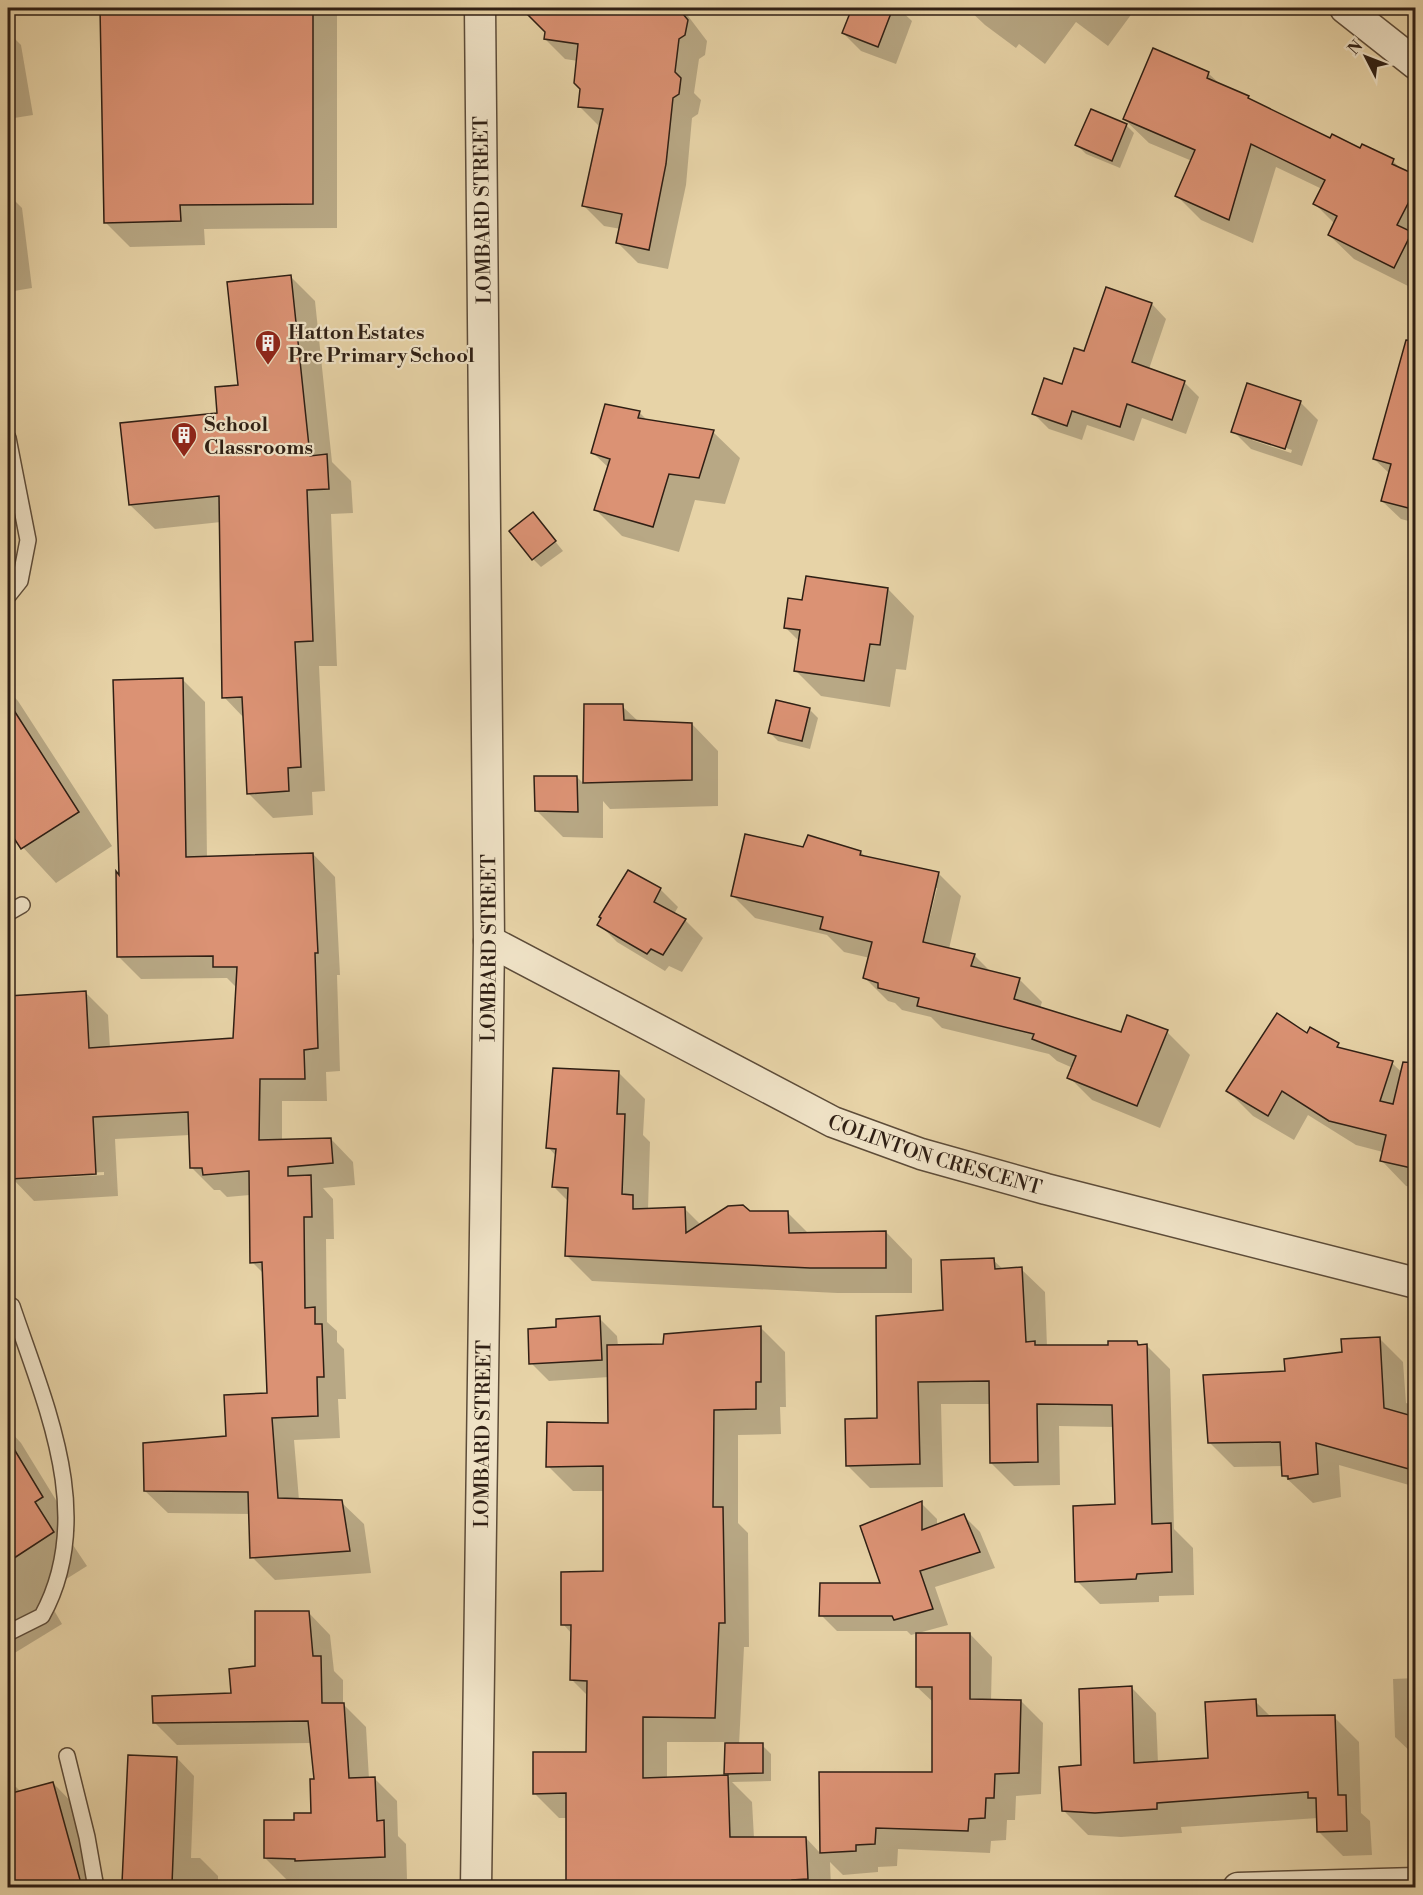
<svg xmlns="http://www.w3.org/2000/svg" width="1423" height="1895" viewBox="0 0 1423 1895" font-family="'Libre Bodoni',serif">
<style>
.shadow{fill:#0003;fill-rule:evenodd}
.building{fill:#db9274;stroke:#2f1f14;stroke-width:1.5}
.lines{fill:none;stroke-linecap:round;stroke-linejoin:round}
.service-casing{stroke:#5d4c39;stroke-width:18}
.minor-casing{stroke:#5d4c39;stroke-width:33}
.service{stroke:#efe2c6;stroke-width:15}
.minor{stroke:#efe2c6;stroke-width:30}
.labels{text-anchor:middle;stroke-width:4.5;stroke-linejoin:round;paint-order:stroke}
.street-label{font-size:20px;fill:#2f1f14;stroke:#efe2c6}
.poi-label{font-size:20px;font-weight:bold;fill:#2f1f14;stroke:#efe2c6;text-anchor:start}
</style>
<rect width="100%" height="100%" fill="#e7d3a7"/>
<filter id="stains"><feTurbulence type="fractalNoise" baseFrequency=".00333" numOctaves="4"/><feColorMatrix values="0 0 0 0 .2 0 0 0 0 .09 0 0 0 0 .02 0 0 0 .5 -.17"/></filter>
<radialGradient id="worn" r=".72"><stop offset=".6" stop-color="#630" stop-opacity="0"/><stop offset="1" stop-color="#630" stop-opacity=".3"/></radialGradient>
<!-- shadow -->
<g class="shadow">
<path d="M101 8H337V228L204 229 205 245 130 247 105 222Z"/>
<path d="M543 8H682L707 41 705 55 699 59 694 93 701 100 698 114 692 118 686 185 668 269 638 263 618 243 621 229 604 226 584 206 599 126 579 106 582 88 578 61 565 59 545 39 546 31 541 26Z"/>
<path d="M853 8H898L912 21 896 64 861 51 843 33Z"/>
<path d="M967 8H1136L1108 46 1076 22 1045 64 1019 44 1016 48 985 25Z"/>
<path d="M8 32 21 45 33 115 8 119Z"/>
<path d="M1208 73 1221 85 1248 97 1254 103 1330 140 1393 161 1403 171 1416 177V287H1410L1354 259 1329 235 1335 224 1315 204 1322 189 1276 167 1253 243 1201 220 1177 196 1192 161 1149 143 1124 119Z"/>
<path d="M1126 125 1134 133 1120 168 1086 154 1077 145Z"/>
<path d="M8 194 22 208 32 288 8 292Z"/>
<path d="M290 276 315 301 332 462 351 481 353 513 331 514 337 666H319L325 791 312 792 313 815 273 818 248 793 244 718 224 697 221 522 155 529 130 505 219 414 240 386Z"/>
<path d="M1107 289 1152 304 1166 319 1149 369 1184 382 1199 397 1186 434 1142 418 1134 441 1087 425 1082 440 1049 429 1034 414 1063 386 1085 353Z"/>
<path d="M1416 357V523L1401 519 1382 501 1390 474 1374 459Z"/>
<path d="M1300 402 1318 420 1302 466 1251 449 1233 431ZM1252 437 1292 450 1291 453 1252 440Z"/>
<path d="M639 412 648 421 713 432 740 458 725 504 695 500 679 552 622 536 596 510 609 468 593 453Z"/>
<path d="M533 514 563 551 541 567 533 559Z"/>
<path d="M888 589 914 616 906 670 896 669 890 707 821 696 795 670 800 642 785 627 803 601Z"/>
<path d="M183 680 205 702 207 858 313 854 335 877 340 975H337L340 1071 326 1072 327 1101H282V1141L331 1139 353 1162 355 1185 323 1188 333 1199 334 1239H326L327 1322 337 1331V1342L344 1349 346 1399H338L340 1438 294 1440 299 1500 341 1502 364 1524 371 1573 275 1580 252 1557 250 1514 168 1513 145 1491 228 1437 269 1395 264 1274 252 1262 250 1195 227 1197 220 1190H214L191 1167 190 1135 115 1139 118 1196 34 1201 12 1178 8 1102V997L86 993 108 1015 110 1048 234 1040 237 988 227 978 141 979 118 956 121 877ZM104 1172V1175L31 1179V1176Z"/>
<path d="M8 690 18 701 112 846 56 883 18 842 8 848Z"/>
<path d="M585 705 622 706 639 722 692 724 718 751V806L610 809 603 801V838L563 837 537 811 577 777 584 784Z"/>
<path d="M809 709 818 718 810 749 778 741 770 733Z"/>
<path d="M804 849 861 852 866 858 938 873 961 896 949 949 974 955 992 973 1019 979 1042 1002 1040 1008 1122 1033 1167 1032 1190 1055 1160 1128 1092 1100 1069 1077 1073 1068 1057 1061 1049 1054 942 1028 931 1017 902 1010 895 1003 888 1001 865 978 870 958 844 952 827 935 755 918 732 895ZM934 888H937L922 949H920Z"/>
<path d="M660 889 678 907 674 914 685 920 703 938 682 972 669 966 665 971 617 942 599 924Z"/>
<path d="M1311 1029 1345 1051 1392 1063 1416 1086V1188L1406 1186 1381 1160 1383 1152 1356 1145 1308 1115 1294 1140 1253 1116 1228 1091Z"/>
<path d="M618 1072 645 1099 643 1135 650 1142 648 1210 685 1209 701 1225 749 1213H788L809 1234 886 1232 912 1259V1293H837L592 1281 566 1255 569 1202 554 1187 556 1156 548 1147Z"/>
<path d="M993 1260 1004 1270 1021 1269 1045 1292 1047 1347H1109L1136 1342 1140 1346H1147L1170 1369 1174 1529 1193 1548 1194 1595 1159 1596V1602L1100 1604 1077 1581 1117 1505 1114 1427 1059 1426 1060 1485 1014 1486 991 1463V1404H941L943 1487 870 1488 847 1465 879 1420 945 1312Z"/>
<path d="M8 1261 13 1270 8 1274Z"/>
<path d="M599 1318 617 1336 618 1346H665L760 1327 785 1352 786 1407H780L781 1434 738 1435V1523L748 1533 749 1647H744L739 1745H762L771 1754V1781L732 1782 752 1802 754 1838H806L821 1854 820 1774H933L934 1703 917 1687 970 1634 992 1657 991 1701H1021L1043 1723 1041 1794 1016 1796 1015 1820H1007L1006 1840 991 1841 990 1853 898 1849 897 1866 878 1867V1872L843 1875 830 1862 831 1888H567V1818H559L534 1793 588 1753 589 1697 572 1680V1634L563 1624 605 1573 604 1491H573L548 1466 609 1425V1377L549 1381 531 1363 558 1329ZM667 1742H726V1773L730 1777 667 1779Z"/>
<path d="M1379 1338 1403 1362 1406 1403 1416 1406V1487L1339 1465 1341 1497 1313 1503 1283 1475V1466L1234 1467 1210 1443 1287 1372Z"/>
<path d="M8 1429 21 1443 75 1531 67 1536 87 1566 44 1593 62 1624 8 1657Z"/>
<path d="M921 1503 937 1519V1526L964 1516 980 1532 995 1568 935 1587 948 1625 911 1635 907 1631H837L821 1615 883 1584Z"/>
<path d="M308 1612 330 1635 334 1671 343 1680V1704L366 1727 369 1779H375L397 1801 398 1836 406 1844 407 1879 319 1882 287 1880 265 1858 312 1814 315 1781 311 1743 177 1745 155 1723 232 1694Z"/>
<path d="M1416 1678V1776L1414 1755 1395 1737 1393 1679Z"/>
<path d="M1132 1688 1156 1713 1158 1763 1210 1759 1255 1701 1272 1718 1334 1717 1359 1742 1361 1813 1370 1821 1372 1855 1343 1856 1318 1831V1818L1181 1827 1182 1833 1121 1837 1088 1835 1063 1810 1082 1766Z"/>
<path d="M129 1757 177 1758 194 1776 191 1858H200L218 1876V1888H124Z"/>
<path d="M53 1783 87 1818 106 1888H8V1790L16 1787 21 1792Z"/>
</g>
<!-- building -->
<g class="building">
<path d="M100 8H313V204L180 205 181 221 104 223Z"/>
<path d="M521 8H678L688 20 685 35 679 39 675 72 681 78 679 94 673 98 666 164 649 250 616 243 622 214 582 206 603 109 578 107 580 89 574 83 578 44 544 39 545 32Z"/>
<path d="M852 8H893L878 47 842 33Z"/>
<path d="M1153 48 1209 72 1207 78 1249 96 1248 98 1330 138 1332 134 1360 148 1362 144 1394 159 1392 164 1416 175V188L1397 225 1412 232 1394 268 1328 235 1337 216 1313 204 1325 180 1251 144 1229 220 1175 196 1195 150 1123 119Z"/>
<path d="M1091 109 1127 124 1112 161 1075 145Z"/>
<path d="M291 275 310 456 327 454 329 489 307 490 313 641 295 642 301 767 288 768 289 791 247 794 242 697 222 698 219 496 129 505 120 423 217 413 215 387 238 385 227 282Z"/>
<path d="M1106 287 1152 303 1132 362 1185 381 1172 420 1127 404 1120 427 1072 411 1067 426 1032 414 1044 378 1062 384 1074 348 1084 351Z"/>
<path d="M1406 340 1416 341V510L1381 501 1391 464 1373 459Z"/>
<path d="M1247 383 1301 401 1285 449 1231 432Z"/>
<path d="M605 404 640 411 638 418 714 430 699 478 669 474 653 527 594 510 610 459 591 453Z"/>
<path d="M533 512 556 541 532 560 509 531Z"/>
<path d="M806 576 888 588 880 645 870 644 864 681 794 671 800 630 784 628 788 598 802 600Z"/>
<path d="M183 678 186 857 313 853 318 953H315L318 1048 304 1050 305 1079H260L259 1140 331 1138 333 1163 288 1167V1176L311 1175 312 1217H304L305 1308 315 1307V1324H322L324 1377H317L318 1416 272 1418 278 1498 342 1500 350 1551 250 1558 248 1492 144 1491 143 1443 226 1436 224 1395 267 1393 262 1262 250 1263 249 1171 203 1175 202 1168H190L188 1112 93 1117 96 1174 10 1179 8 996 86 991 89 1048 233 1038 237 967H213V956L117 957 116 871 119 875 113 680Z"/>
<path d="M776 700 810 708 802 741 768 733Z"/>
<path d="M8 701 79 812 21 849 8 829Z"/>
<path d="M584 704H623L624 720 692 723V780L583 783Z"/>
<path d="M534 776H577L578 812 535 811Z"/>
<path d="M745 834 803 847 808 835 861 851 860 855 939 872 923 942 975 954 971 966 1020 978 1014 999 1121 1032 1127 1015 1168 1030 1137 1106 1067 1078 1076 1056 1032 1039 1034 1034 917 1006 919 998 878 988V983L863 978 872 942 820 929 823 917 731 896Z"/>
<path d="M628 870 661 888 654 902 686 919 663 955 651 949 647 954 597 925 601 918 599 917Z"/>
<path d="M1277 1013 1307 1033 1310 1027 1339 1043 1337 1047 1393 1061 1380 1101 1393 1104 1403 1062 1416 1063V1169L1380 1161 1386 1135 1329 1121 1282 1091 1268 1116 1226 1091Z"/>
<path d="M553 1068 619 1071 617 1114H625L622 1194 633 1195V1209L685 1207 686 1233 728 1206 743 1205 750 1211H788L789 1233 886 1231V1268H810L565 1256 568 1188 552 1187 556 1149 546 1148Z"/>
<path d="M994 1258 995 1269 1022 1267 1026 1342 1035 1341V1345H1108V1341H1137L1138 1345 1147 1344 1152 1524 1171 1523 1172 1572 1137 1574 1136 1579 1075 1582 1073 1506 1115 1504 1112 1405 1037 1404 1038 1462 990 1463 989 1381 918 1382 920 1464 846 1466 845 1419 877 1418 876 1316 943 1310 941 1260Z"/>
<path d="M600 1316 602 1360 529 1364 528 1329 556 1327V1319Z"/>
<path d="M761 1326V1382H756V1409L714 1410 713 1507H723L725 1623H719L715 1718 643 1717V1778L728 1775 730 1837H806L808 1879 792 1880V1885L731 1887H566V1793L533 1794V1752H586L587 1681 570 1680 571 1625H561V1572L603 1571V1466L546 1467 547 1422 608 1423 607 1345 663 1344 664 1334Z"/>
<path d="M1380 1337 1384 1408 1416 1417V1471L1316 1443 1318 1474 1288 1479V1476H1282L1280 1442 1208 1443 1203 1375 1285 1371 1284 1359 1342 1352 1341 1339Z"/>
<path d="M8 1439 43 1497 35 1502 54 1532 8 1562Z"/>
<path d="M922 1501V1530L964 1514 980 1552 920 1571 933 1609 894 1620 892 1616H819L820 1583H880L860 1526Z"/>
<path d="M255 1611H309L313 1656H321L322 1703H344L349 1778 375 1777 377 1821 384 1820 385 1857 295 1861V1859L264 1858V1820H294V1813H311L310 1779H314L308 1721 153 1723 152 1696 231 1693 229 1669 255 1666Z"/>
<path d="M916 1633H970V1699L1021 1700 1019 1773 995 1774 994 1798H986L985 1818 969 1819 968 1831 876 1828 875 1844 856 1845V1851L820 1853 819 1772H932V1687H916Z"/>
<path d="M1132 1686 1134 1763 1208 1758 1205 1702 1256 1699 1257 1716 1335 1715 1338 1795H1346L1347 1831 1317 1832 1316 1798H1308V1792L1157 1803V1809L1095 1813 1062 1811 1059 1767 1081 1765 1079 1689Z"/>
<path d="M725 1743H763V1773L724 1774Z"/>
<path d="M128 1755 177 1757 172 1884 122 1883Z"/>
<path d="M53 1782 82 1887H8V1794Z"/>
</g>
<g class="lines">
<!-- service casing -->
<g class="service-casing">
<g id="service">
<path d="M8 438 28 540 20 581 8 596"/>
<path d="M8 913 22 905"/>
<path d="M8 1633 42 1616C97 1516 45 1404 12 1306"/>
<path d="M67 1756 87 1837 96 1888"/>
</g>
</g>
<!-- minor casing -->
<g class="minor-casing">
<g id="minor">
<path d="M1345 8 1416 64"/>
<path id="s1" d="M489 941 833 1122 921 1154 1046 1189 1416 1283"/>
<path id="s2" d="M476 1888 489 941 480 8"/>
<path d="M1238 1888 1416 1883"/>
</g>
</g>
<!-- service -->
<use href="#service" class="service"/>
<!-- minor -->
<use href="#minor" class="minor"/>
</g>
<!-- icons -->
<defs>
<g id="building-pin" transform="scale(1.35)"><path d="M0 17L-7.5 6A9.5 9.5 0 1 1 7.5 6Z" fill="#8f2418" stroke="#efe2c6"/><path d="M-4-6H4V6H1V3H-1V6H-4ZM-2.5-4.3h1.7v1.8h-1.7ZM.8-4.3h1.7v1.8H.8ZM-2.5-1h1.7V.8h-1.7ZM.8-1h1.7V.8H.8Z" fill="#fff"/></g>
</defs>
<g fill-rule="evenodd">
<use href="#building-pin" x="268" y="343"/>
<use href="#building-pin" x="184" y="435"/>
</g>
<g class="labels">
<!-- street labels -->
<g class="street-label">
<text transform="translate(482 210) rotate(-91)" y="7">LOMBARD STREET</text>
<text dy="7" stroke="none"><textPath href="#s2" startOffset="940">LOMBARD STREET</textPath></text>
<text dy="7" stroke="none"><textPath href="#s1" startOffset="496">COLINTON CRESCENT</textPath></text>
<text dy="7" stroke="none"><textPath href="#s2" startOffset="454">LOMBARD STREET</textPath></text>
</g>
<!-- poi labels -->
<g class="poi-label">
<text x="288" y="339">Hatton Estates<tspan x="288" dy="23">Pre Primary School</tspan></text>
<text x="204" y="431">School<tspan x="204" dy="23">Classrooms</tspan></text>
</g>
</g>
<!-- margin -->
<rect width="1423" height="1895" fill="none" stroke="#e7d3a7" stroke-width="30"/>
<rect x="9" y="9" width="1405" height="1877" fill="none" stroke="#2f1f14" stroke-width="3"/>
<rect x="15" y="15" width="1393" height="1865" fill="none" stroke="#2f1f14" stroke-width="1.5"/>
<!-- north arrow -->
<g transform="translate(1366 57) rotate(312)" stroke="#efe2c6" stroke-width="4.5" paint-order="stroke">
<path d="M0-4.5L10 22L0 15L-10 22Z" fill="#2f1f14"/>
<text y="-9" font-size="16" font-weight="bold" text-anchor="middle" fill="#2f1f14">N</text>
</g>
<rect width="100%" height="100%" filter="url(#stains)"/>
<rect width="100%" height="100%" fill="url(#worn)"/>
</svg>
